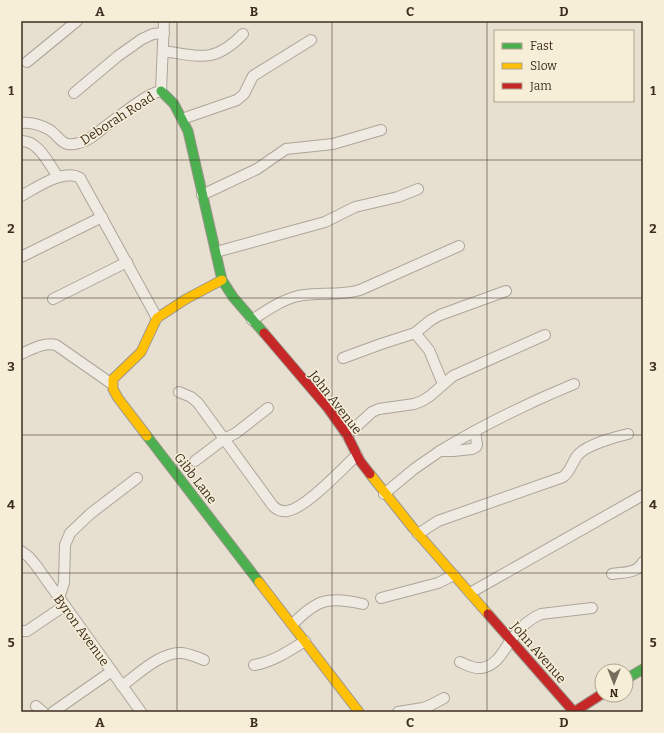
<svg xmlns="http://www.w3.org/2000/svg" width="664" height="733" viewBox="0 0 664 733" font-family="Bitter,serif">
<style>
.lines{fill:none;stroke-linecap:round;stroke-linejoin:round}
.street-casing{stroke:#ada599;stroke-width:12}
.fast-casing{stroke:#9c958a;stroke-width:11}
.slow-casing{stroke:#9c958a;stroke-width:11}
.jam-casing{stroke:#9c958a;stroke-width:11}
.street{stroke:#efebe3;stroke-width:10}
.fast{stroke:#4caf50;stroke-width:9}
.slow{stroke:#ffc107;stroke-width:9}
.jam{stroke:#c62828;stroke-width:9}
.grid{fill:none;stroke:#3d2e20;stroke-width:1;stroke-opacity:0.55}
.labels{text-anchor:middle;stroke-width:3;stroke-linejoin:round;paint-order:stroke}
.street-label{font-size:13px;fill:#3d2e20;stroke:#f7eed8}
.neatline{fill:none;stroke:#3d2e20;stroke-width:1.5}
.grid-label{font-size:13px;text-anchor:middle;font-weight:bold;fill:#3d2e20}
</style>
<rect width="100%" height="100%" fill="#e7e0d1"/>
<g class="lines">
<!-- street casing -->
<g class="street-casing">
<g id="street">
<path d="M163 51C200 56 214 64 243 34"/>
<path d="M27 62 77 21"/>
<path d="M74 93 118 56 142 39 153 34 164 33"/>
<path d="M182 119 237 100 244 94 253 76 311 40"/>
<path d="M21 123C31 122 41 125 50 130 61 138 62 148 79 143 88 141 95 135 102 129 116 119 130 107 145 98 150 95 155 92 161 91L164 21"/>
<path d="M21 141C38 140 49 164 58 177"/>
<path d="M202 195 257 169 286 149 333 144 381 130"/>
<path d="M21 196C36 188 64 168 80 178L157 318"/>
<path d="M216 252 325 222 355 207 398 197 418 189"/>
<path d="M21 257 102 217"/>
<path d="M53 299 127 262"/>
<path d="M252 320C266 311 281 300 298 296 318 292 340 296 360 290L459 246"/>
<path d="M415 333 429 350 443 384"/>
<path d="M21 354C32 349 44 342 56 345L112 384"/>
<path d="M343 358 381 344 415 333 431 320 440 315 506 291"/>
<path d="M179 392 191 397 198 403 273 506C277 510 281 512 287 511 305 509 343 468 357 455"/>
<path d="M347 435 372 412 379 409 414 404 422 401 430 396 453 376 545 335"/>
<path d="M440 451C483 425 528 403 574 384"/>
<path d="M195 461 224 439 236 433 268 408"/>
<path d="M384 494 414 469 440 451H453L472 449 476 447 477 445 475 431"/>
<path d="M418 534 438 521 563 477C570 472 572 463 577 456 585 445 615 437 628 434"/>
<path d="M21 551 29 557 35 564 141 712"/>
<path d="M612 574C623 572 637 574 643 562"/>
<path d="M470 593 643 495"/>
<path d="M59 598 64 583 65 545 70 533 90 514 137 478"/>
<path d="M381 598 438 583 454 575"/>
<path d="M293 624C317 599 329 596 363 604"/>
<path d="M21 631H27L64 606"/>
<path d="M460 662C467 665 473 669 481 668 497 666 503 651 511 640 519 629 528 619 541 614L592 608"/>
<path d="M254 665C273 662 289 651 305 641"/>
<path d="M122 686C138 674 162 651 182 653 190 654 197 657 204 660"/>
<path d="M36 706 43 712"/>
<path d="M53 712 112 671"/>
<path d="M398 712 423 708 431 705 444 698"/>
</g>
</g>
<!-- fast casing -->
<g class="fast-casing">
<g id="fast">
<path d="M161 91 174 104 188 131 222 280 233 297 264 333"/>
<path d="M147 436 259 582"/>
<path d="M626 679 643 669"/>
</g>
</g>
<!-- slow casing -->
<g class="slow-casing">
<g id="slow">
<path d="M147 436 118 398 113 389V379L141 352 157 318 186 299 222 280"/>
<path d="M370 474 413 528 488 614"/>
<path d="M259 582 359 712"/>
</g>
</g>
<!-- jam casing -->
<g class="jam-casing">
<g id="jam">
<path d="M264 333 327 407 347 435 360 461 370 474"/>
<path d="M488 614 574 712 602 694"/>
</g>
</g>
<!-- street -->
<use href="#street" class="street"/>
<!-- fast -->
<use href="#fast" class="fast"/>
<!-- slow -->
<use href="#slow" class="slow"/>
<!-- jam -->
<use href="#jam" class="jam"/>
</g>
<!-- grid -->
<path class="grid" d="M177 21V712M332 21V712M487 21V712M21 160H643M21 298H643M21 435H643M21 573H643"/>
<g class="labels">
<!-- street labels -->
<g class="street-label">
<text transform="translate(117 118) rotate(-33)" y="5">Deborah Road</text>
<text transform="translate(336 402) rotate(52)" y="5">John Avenue</text>
<text transform="translate(196 478) rotate(52)" y="5">Gibb Lane</text>
<text transform="translate(82 630) rotate(54)" y="5">Byron Avenue</text>
<text transform="translate(539 652) rotate(49)" y="5">John Avenue</text>
</g>
</g>
<!-- border -->
<rect width="664" height="733" fill="none" stroke="#f7eed8" stroke-width="44"/>
<!-- legend -->
<rect x="494" y="30" width="140" height="72" fill="#f7eed8" stroke="#ada18e"/>
<rect x="502" y="43" width="20" height="6" fill="#4caf50" stroke="#ada18e"/>
<text x="530" y="50" font-size="12" fill="#3d2e20">Fast</text>
<rect x="502" y="63" width="20" height="6" fill="#ffc107" stroke="#ada18e"/>
<text x="530" y="70" font-size="12" fill="#3d2e20">Slow</text>
<rect x="502" y="83" width="20" height="6" fill="#c62828" stroke="#ada18e"/>
<text x="530" y="90" font-size="12" fill="#3d2e20">Jam</text>
<!-- north arrow -->
<g transform="translate(614 683) rotate(180)"><circle r="19" fill="#f7eed8" stroke="#ada18e"/>
<path d="M0-3L7 15L0 10L-7 15Z" fill="#786c5e"/>
<text y="-6" font-size="11" font-weight="bold" text-anchor="middle" fill="#3d2e20">N</text>
</g>
<rect x="22" y="22" width="620" height="689" class="neatline"/>
<g class="grid-label">
<text x="100" y="16">A</text>
<text x="254" y="16">B</text>
<text x="410" y="16">C</text>
<text x="564" y="16">D</text>
<text x="11" y="95">1</text>
<text x="653" y="95">1</text>
<text x="11" y="233">2</text>
<text x="653" y="233">2</text>
<text x="11" y="371">3</text>
<text x="653" y="371">3</text>
<text x="11" y="509">4</text>
<text x="653" y="509">4</text>
<text x="11" y="647">5</text>
<text x="653" y="647">5</text>
<text x="100" y="727">A</text>
<text x="254" y="727">B</text>
<text x="410" y="727">C</text>
<text x="564" y="727">D</text>
</g>
</svg>
